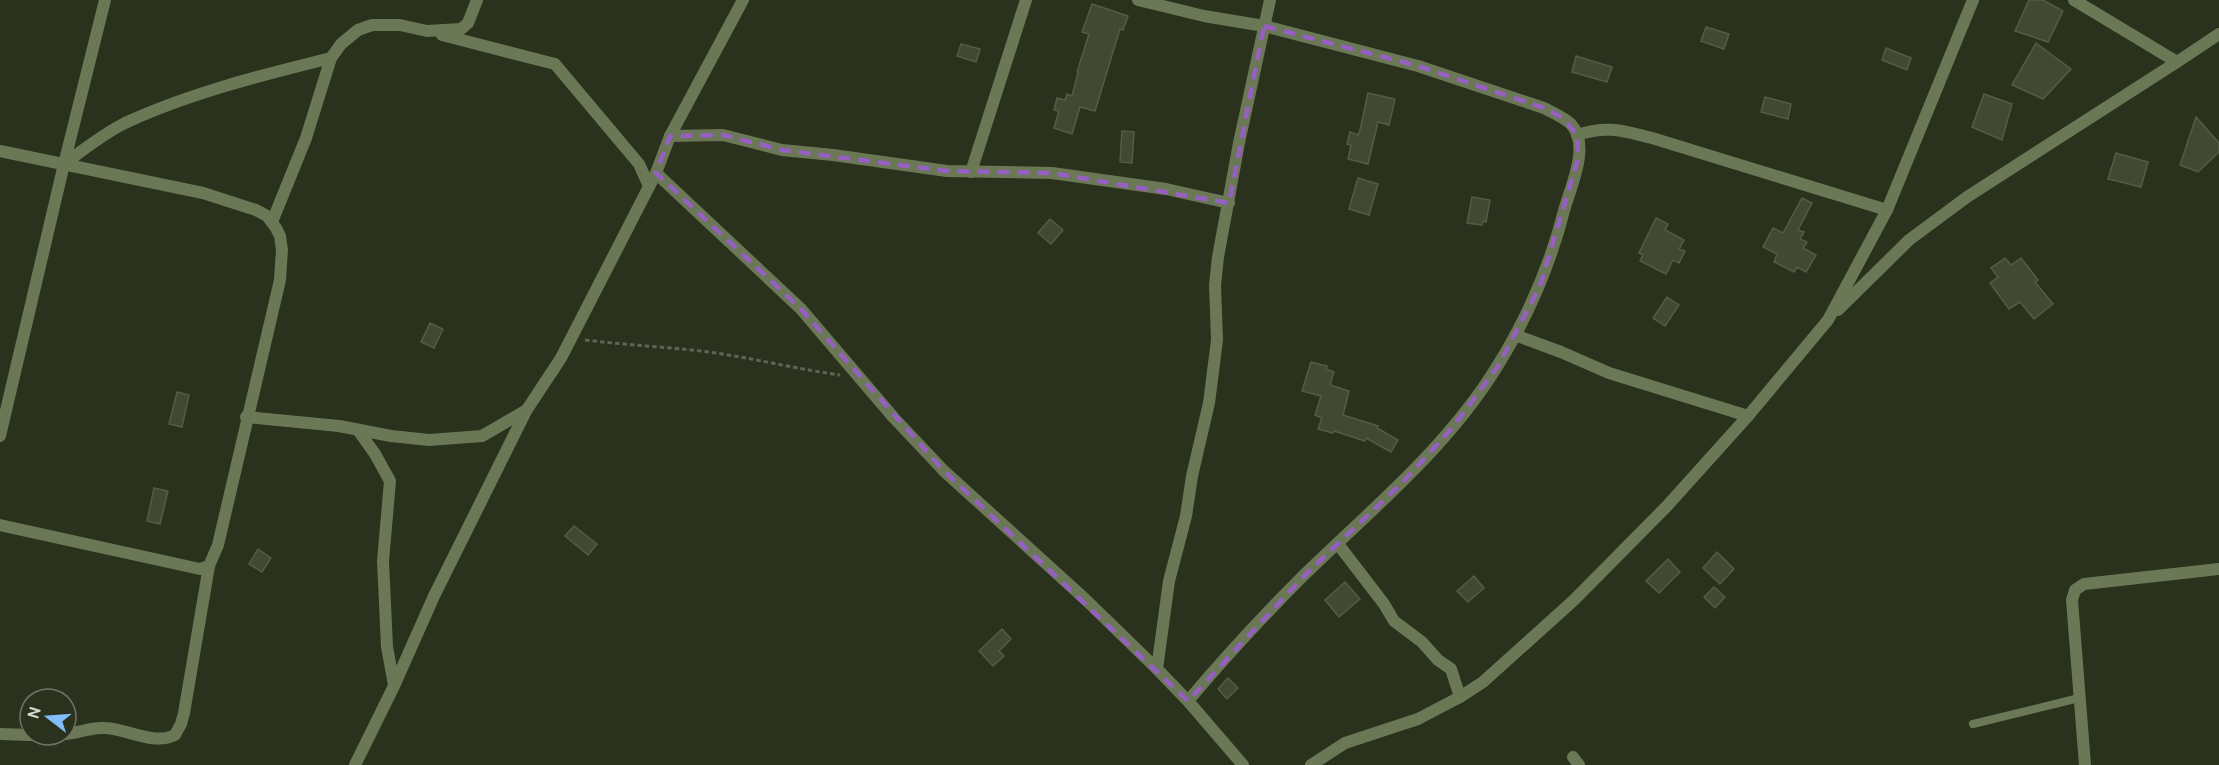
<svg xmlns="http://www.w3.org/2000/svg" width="2219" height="765" viewBox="0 0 2219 765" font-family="Cabin,sans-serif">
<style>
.building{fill:#414933;stroke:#545c47;stroke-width:1.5}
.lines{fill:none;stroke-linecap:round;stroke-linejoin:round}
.path{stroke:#5e6553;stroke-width:3;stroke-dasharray:4.5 3;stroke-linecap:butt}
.lane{stroke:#6b7855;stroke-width:8}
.street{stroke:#6b7855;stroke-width:12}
.marked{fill:none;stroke:#9660c3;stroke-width:4.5;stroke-dasharray:12 8;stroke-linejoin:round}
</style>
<rect width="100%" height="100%" fill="#2a311d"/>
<!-- building -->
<g class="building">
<path d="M2029 0H2043L2063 11 2048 42 2015 31Z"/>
<path d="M1092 4 1128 16 1123 30 1120 29 1095 111 1080 107 1072 134 1054 128 1059 111 1054 110 1057 98 1065 100 1067 94 1072 96 1078 73 1077 72 1089 34 1082 32Z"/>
<path d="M1706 27 1729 34 1724 49 1701 41Z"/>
<path d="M2036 43 2071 69 2043 99 2012 85Z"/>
<path d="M961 44 980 49 976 62 957 56Z"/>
<path d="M1886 48 1911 58 1907 70 1882 60Z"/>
<path d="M1576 56 1612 67 1607 82 1572 72Z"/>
<path d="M1368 93 1395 99 1389 125 1378 122 1368 164 1348 159 1351 145 1347 144 1350 132 1358 135 1360 130Z"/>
<path d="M1984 94 2012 104 2002 140 1972 127Z"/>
<path d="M1765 97 1791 104 1788 119 1761 112Z"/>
<path d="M2196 117 2219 143V152L2198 172 2180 165Z"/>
<path d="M1122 131 1134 132 1132 163 1120 162Z"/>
<path d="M2116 153 2148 162 2141 187 2108 179Z"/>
<path d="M1358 178 1378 184 1369 215 1349 209Z"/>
<path d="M1472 197 1490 200 1486 222 1483 221 1482 225 1467 223Z"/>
<path d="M1802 198 1812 203 1798 230 1804 232 1800 239 1807 242 1803 248 1816 255 1806 272 1797 267 1794 272 1774 262 1777 254 1763 247 1773 228 1783 233Z"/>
<path d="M1656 218 1668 224 1665 230 1684 240 1679 249 1685 251 1679 263 1673 260 1666 274 1640 261 1643 255 1639 253Z"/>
<path d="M1050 219 1063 230 1051 244 1038 233Z"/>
<path d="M2005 258 2011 265 2021 258 2038 280 2035 282 2053 304 2034 319 2020 302 2009 309 1990 283 1998 277 1991 268Z"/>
<path d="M1667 297 1679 305 1665 326 1653 318Z"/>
<path d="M430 323 443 329 434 348 421 342Z"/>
<path d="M1311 362 1327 366 1326 369 1334 372 1330 385 1349 391 1343 415 1378 426 1377 428 1398 440 1391 452 1366 438 1365 441 1334 431 1333 433 1318 429 1322 418 1315 415 1321 396 1302 391Z"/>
<path d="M177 392 189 395 182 427 169 424Z"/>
<path d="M154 488 168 491 160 524 147 521Z"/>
<path d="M574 526 597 544 588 555 565 536Z"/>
<path d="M258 549 271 558 262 572 249 564Z"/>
<path d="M1717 552 1734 569 1720 584 1703 568Z"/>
<path d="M1668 559 1680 572 1659 593 1646 581Z"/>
<path d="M1474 576 1484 588 1468 602 1457 591Z"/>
<path d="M1345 582 1360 599 1339 617 1325 600Z"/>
<path d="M1714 587 1725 597 1715 608 1704 597Z"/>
<path d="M1002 629 1011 639 999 651 1004 656 993 666 979 651Z"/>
<path d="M1228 678 1238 688 1227 699 1218 689Z"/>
</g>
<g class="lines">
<!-- path -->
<path class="path" d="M585 340C627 345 668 347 709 352 753 358 796 369 840 375"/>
<!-- lane -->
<path class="lane" d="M1973 724 2079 698"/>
<!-- street -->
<g class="street">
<path d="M1138 0 1204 16 1264 26 1418 66 1544 108C1553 113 1563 117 1571 124 1590 145 1572 184 1565 207 1551 263 1529 315 1498 365 1448 447 1373 508 1305 574 1265 614 1225 657 1188 701"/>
<path d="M2074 0 2177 62"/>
<path d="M442 35 555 64 639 164 649 186"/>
<path d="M1577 135C1607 125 1623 131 1652 138L1887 210"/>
<path d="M670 136 723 135 782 150 833 155 947 171 1052 173 1166 189 1229 203"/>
<path d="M0 151 203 193 256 210 267 216 276 228 280 236 282 250 280 280 218 545 209 566 200 569 0 525"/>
<path d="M64 164C83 150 103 134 125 123 190 93 262 75 331 58"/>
<path d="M971 172 1026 0"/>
<path d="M656 173 801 309 894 418 944 471 1085 599 1157 669 1188 701 1243 765"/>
<path d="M272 222 306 138 331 58 341 44 358 30 372 25H400L427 31 461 29 468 23 477 0"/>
<path d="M1838 310 1909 240 1967 197 2177 62 2219 34"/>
<path d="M1515 335 1561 352 1609 373 1748 416"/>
<path d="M246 417 339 426 391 436 429 440 482 436 525 411"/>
<path d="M358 430 375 454 390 481 383 561 387 647 394 685"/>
<path d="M0 436 64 164 105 0"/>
<path d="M1338 544 1384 604 1394 621 1422 642 1438 660 1451 669 1460 697"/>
<path d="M1157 669 1169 581 1186 516 1192 476 1209 403 1217 340 1215 285 1218 257 1239 143 1270 0"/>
<path d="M0 734 30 735"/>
<path d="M66 734C79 733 91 727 104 728 126 728 153 746 175 735L181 724 184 713 209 566"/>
<path d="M32 735H56"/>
<path d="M1573 757 1579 765"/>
<path d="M355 765 394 686 434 596 526 411 561 358 656 173 670 136 743 0"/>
<path d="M1311 765 1345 743 1418 719 1460 697 1483 682 1574 600 1667 506 1748 416 1828 320 1887 210 1973 0"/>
<path d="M2085 765 2072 600 2075 590 2084 584 2219 569"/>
</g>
</g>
<!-- marked area -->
<path class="marked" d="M1264 26 1418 66 1544 108 1563 118 1577 135 1578 159 1540 286 1498 366 1452 428 1403 482 1306 574 1188 701 944 471 801 309 656 173 670 136 723 135 782 150 947 171 1052 173 1229 203Z"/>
<!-- north arrow -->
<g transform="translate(48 717) rotate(287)"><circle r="28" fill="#2a311d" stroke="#6e7563" stroke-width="1.5"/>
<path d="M0-4.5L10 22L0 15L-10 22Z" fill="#81bdfa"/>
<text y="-9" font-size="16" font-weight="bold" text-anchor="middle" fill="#d5dacd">N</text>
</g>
</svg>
